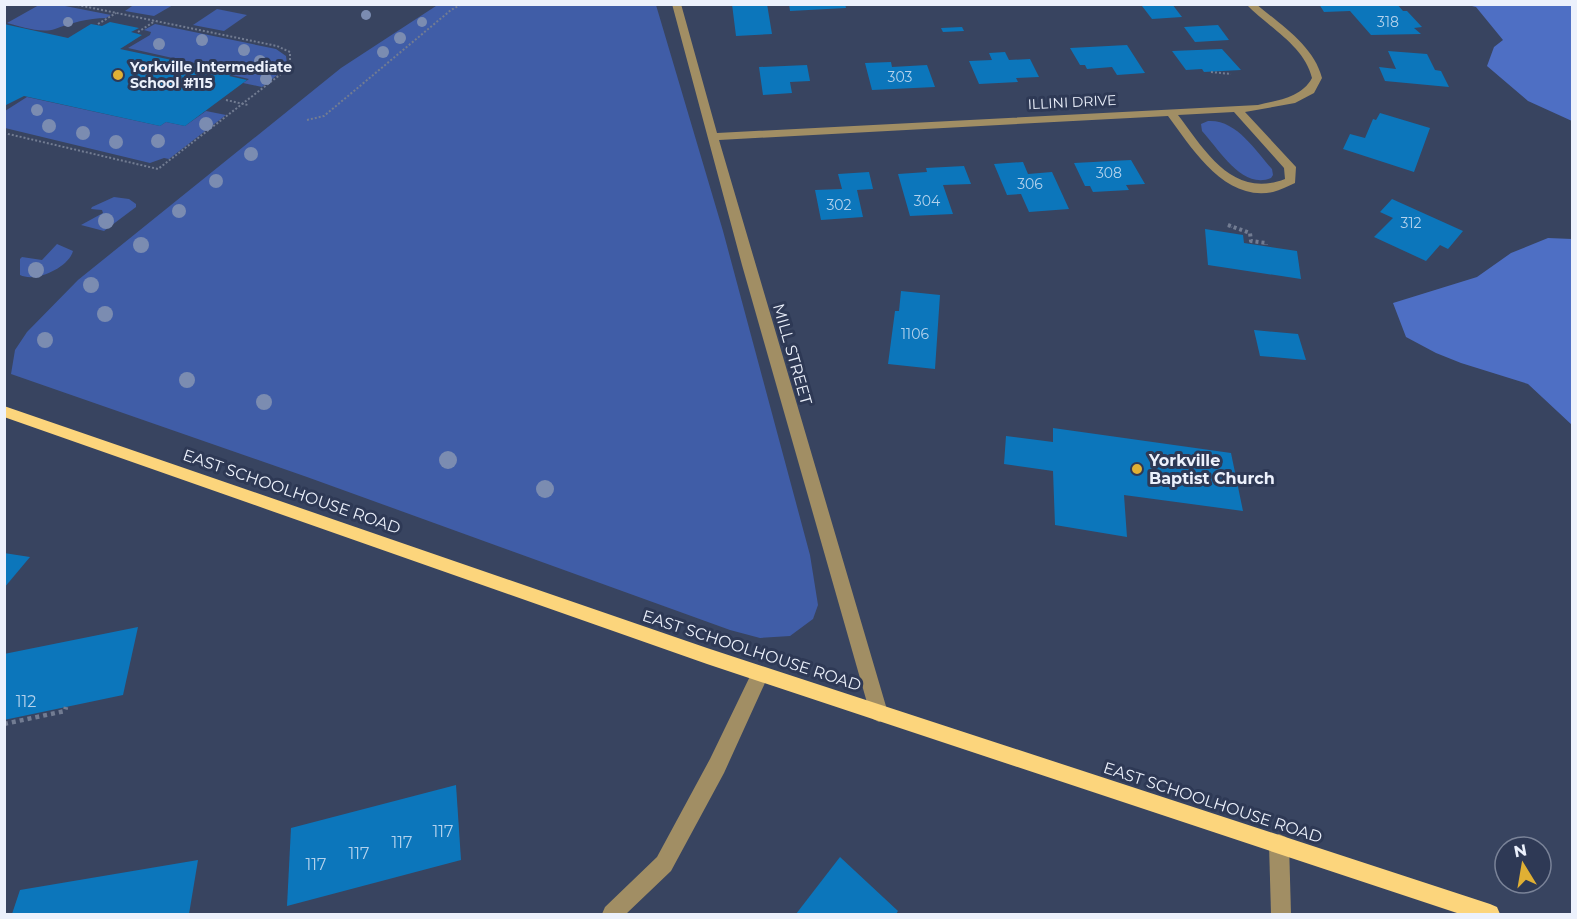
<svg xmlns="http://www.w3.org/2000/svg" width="1577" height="919" viewBox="0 0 1577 919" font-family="Montserrat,sans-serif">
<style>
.green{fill:#405da7}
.forest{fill:#4e6fc4}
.building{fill:#0c76bb}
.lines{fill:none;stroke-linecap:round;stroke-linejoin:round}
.path-far2{stroke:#727c92;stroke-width:2;stroke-dasharray:2 2;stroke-linecap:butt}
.path-far1{stroke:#727c92;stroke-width:4;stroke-dasharray:3 3;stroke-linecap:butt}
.path{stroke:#727c92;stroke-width:4.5;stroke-dasharray:4 4;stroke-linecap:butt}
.minor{fill:#a18e64;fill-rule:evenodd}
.major{fill:#fcd57c;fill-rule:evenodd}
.tree{fill:#7b8cb1}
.poi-dot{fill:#e0b034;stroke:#2e3955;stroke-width:2}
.labels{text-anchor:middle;stroke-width:6;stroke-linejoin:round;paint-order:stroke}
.number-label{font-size:14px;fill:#b4d2ec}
.far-poi-label{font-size:14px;font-weight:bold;fill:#ecf1fc;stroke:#2e3955;text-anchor:start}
.far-street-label{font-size:14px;fill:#ecf1fc;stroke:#2e3955}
.street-label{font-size:16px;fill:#ecf1fc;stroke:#2e3955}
.poi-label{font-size:16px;font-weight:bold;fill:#ecf1fc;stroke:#2e3955;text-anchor:start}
.near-number-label{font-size:16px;fill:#b4d2ec}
</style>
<rect width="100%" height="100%" fill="#384460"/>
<!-- green -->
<g class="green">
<path d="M135 4H173V5L154 16 125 11Z"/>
<path d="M439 4 656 5 723 231 810 555 818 605 813 619 790 636 760 638 730 630 307 477 11 374 15 350 27 332 78 280 341 68Z"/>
<path d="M39 5H60L111 15 106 18C88 18 71 23 55 29 41 34 20 26 7 23Z"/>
<path d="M217 9 247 15 224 31 193 25Z"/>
<path d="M155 24 276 49 286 56 287 64 281 72 262 87 243 83 249 79 232 75 235 72 128 48 150 35 151 32 144 30Z"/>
<path d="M27 97 160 126 166 122 185 126 206 111 226 115 169 159 164 158 150 163 5 128V111Z"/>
<path d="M1208 121C1236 119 1255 150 1272 169L1273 175 1271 178C1242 190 1219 149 1202 131L1201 124Z"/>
<path d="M114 197 129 199 136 204V207L104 231 81 225 103 213 102 210 91 209 92 207Z"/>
<path d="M57 244 73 251C69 267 36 283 20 275V259L22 257 42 260Z"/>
</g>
<!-- forest -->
<g class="forest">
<path d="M1468 5H1572V121L1528 101 1487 66 1494 47 1503 40 1476 7Z"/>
<path d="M1548 238 1572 239V425L1528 384 1461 363 1436 353 1406 337 1393 303 1477 277 1511 253Z"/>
</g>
<!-- building -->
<g class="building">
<path d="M732 4H767L772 34 736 36Z"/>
<path d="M789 4H845L846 8 790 11Z"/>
<path d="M1172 4 1182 17 1152 19 1142 6Z"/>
<path d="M1319 4H1397L1403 11H1407L1422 27 1414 28 1421 34 1371 35 1350 11 1324 12Z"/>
<path d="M110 22 139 28 131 32 142 35 120 49 233 73 229 76 247 80 185 126 166 122 160 126 24 96 4 106V24L68 38 91 24 102 26Z"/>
<path d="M1218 25 1229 40 1195 42 1184 27Z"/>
<path d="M962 27 964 31 943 32 941 28Z"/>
<path d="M1127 45 1145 73 1117 75 1112 67 1087 69 1085 65H1080L1070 48Z"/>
<path d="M1222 49 1241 70 1204 72 1202 69 1186 70 1172 51Z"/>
<path d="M1388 51 1427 54 1435 70 1441 71 1449 87 1385 81 1379 67 1396 69Z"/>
<path d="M1005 52 1009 60 1030 59 1039 77 1016 78 1018 82 979 84 969 61 992 60 989 53Z"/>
<path d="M891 62 892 67 927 65 935 87 872 90 865 63Z"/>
<path d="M807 65 810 81 790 82 792 93 763 95 759 67Z"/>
<path d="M1380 113 1430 128 1414 172 1343 149 1350 134 1365 138 1373 119 1376 120Z"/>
<path d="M1131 160 1145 184 1126 185 1129 190 1093 192 1090 186H1085L1074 163Z"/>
<path d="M1023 162 1028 174 1052 172 1069 209 1029 212 1021 194 1007 195 994 164Z"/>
<path d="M964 166 971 184 943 185 953 214 910 216 898 174 927 172 926 168Z"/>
<path d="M869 172 873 189 857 190 863 217 821 220 815 190 842 189 838 174Z"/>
<path d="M1392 199 1463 231 1448 249 1440 245 1426 261 1374 237 1393 218 1380 212Z"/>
<path d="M1205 229 1243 235 1244 243 1297 251 1301 279 1208 265Z"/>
<path d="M901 291 940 295 935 369 888 364 895 311H899Z"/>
<path d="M1254 330 1298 334 1306 360 1260 356Z"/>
<path d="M1053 428 1231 453 1243 511 1124 495 1127 537 1055 525 1053 471 1004 464 1006 436 1053 442Z"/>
<path d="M4 553 30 557 4 588Z"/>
<path d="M138 627 123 695 4 720V654Z"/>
<path d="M456 785 461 860 287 906 291 828Z"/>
<path d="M840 857 898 911 896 914H796Z"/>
<path d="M198 860 189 914H12L20 890Z"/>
</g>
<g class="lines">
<!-- path-far2 -->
<g class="path-far2">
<path d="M98 24 116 13"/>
<path d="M138 32 155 21"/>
<path d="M1211 72 1231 74"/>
<path d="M226 100 248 105"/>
<path d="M307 120 324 116 451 10 462 4"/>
<path d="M4 133 158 169 290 67V52L277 46 73 4"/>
<path d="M1228 225 1232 227"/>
</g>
<!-- path-far1 -->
<path class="path-far1" d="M1228 225 1250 233 1251 241 1266 243V245"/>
<!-- path -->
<path class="path" d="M4 724 65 711 66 707"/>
<!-- minor -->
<g class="minor">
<path d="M672 4H681L717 133 1258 105C1278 100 1301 98 1312 78 1304 45 1269 28 1246 4H1256C1281 25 1314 46 1322 78L1314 93 1295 103 1245 112 1296 167 1295 183C1288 186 1280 190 1273 192 1224 202 1192 148 1168 116L719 140 888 713 885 719 879 722 873 719 870 713 742 265ZM1234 112 1284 168 1285 179C1233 199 1206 152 1178 115Z"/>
<path d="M760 666 766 668 769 674 724 773 671 871 626 914H602L605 907 657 857 710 759 754 668Z"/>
<path d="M1279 834 1286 837 1289 844 1291 914H1271L1269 844 1272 837Z"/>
</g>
<!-- major -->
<path class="major" d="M4 406 707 648 1490 904 1497 907 1500 914H1460L707 664 4 417Z"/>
</g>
<!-- trees -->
<g class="tree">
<circle cx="366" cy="15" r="5"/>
<circle cx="68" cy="22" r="5"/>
<circle cx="422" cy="22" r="5"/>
<circle cx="400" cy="38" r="6"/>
<circle cx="202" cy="40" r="6"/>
<circle cx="159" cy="44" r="6"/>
<circle cx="244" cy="50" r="6"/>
<circle cx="383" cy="52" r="6"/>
<circle cx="260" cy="61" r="6"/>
<circle cx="266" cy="79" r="6"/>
<circle cx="37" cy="110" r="6"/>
<circle cx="206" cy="124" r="7"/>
<circle cx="49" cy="126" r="7"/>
<circle cx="83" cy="133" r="7"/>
<circle cx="158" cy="141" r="7"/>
<circle cx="116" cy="142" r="7"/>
<circle cx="251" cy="154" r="7"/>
<circle cx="216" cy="181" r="7"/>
<circle cx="179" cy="211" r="7"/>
<circle cx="106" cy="221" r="8"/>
<circle cx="141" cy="245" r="8"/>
<circle cx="36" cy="270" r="8"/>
<circle cx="91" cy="285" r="8"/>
<circle cx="105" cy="314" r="8"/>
<circle cx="45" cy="340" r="8"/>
<circle cx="187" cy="380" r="8"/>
<circle cx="264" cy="402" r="8"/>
<circle cx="448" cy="460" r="9"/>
<circle cx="545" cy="489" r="9"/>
</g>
<!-- markers -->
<g class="poi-dot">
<circle cx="118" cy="75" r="6"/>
<circle cx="1137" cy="469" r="6"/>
</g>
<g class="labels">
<!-- number labels -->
<g class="number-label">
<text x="1388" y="27">318</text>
<text x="900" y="82">303</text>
<text x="1109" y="178">308</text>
<text x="1030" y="189">306</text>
<text x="927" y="206">304</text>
<text x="839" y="210">302</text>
<text x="1411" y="228">312</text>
<text x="915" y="339">1106</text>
</g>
<!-- far-poi labels -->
<g class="far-poi-label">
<text x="130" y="72">Yorkville Intermediate<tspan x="130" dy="16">School #115</tspan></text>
</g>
<!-- far-street labels -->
<g class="far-street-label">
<text transform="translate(1072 102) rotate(-3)" y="5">ILLINI DRIVE</text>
</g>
<!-- street labels -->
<g class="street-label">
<text transform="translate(793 354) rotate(74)" y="6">MILL STREET</text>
<text transform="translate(292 491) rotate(19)" y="6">EAST SCHOOLHOUSE ROAD</text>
<text transform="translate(752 650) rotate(18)" y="6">EAST SCHOOLHOUSE ROAD</text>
<text transform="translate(1213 802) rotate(18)" y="6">EAST SCHOOLHOUSE ROAD</text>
</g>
<!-- poi labels -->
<g class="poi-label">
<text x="1149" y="466">Yorkville<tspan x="1149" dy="18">Baptist Church</tspan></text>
</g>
<!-- near-number labels -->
<g class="near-number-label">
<text x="26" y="707">112</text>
<text x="443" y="837">117</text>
<text x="402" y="848">117</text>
<text x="359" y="859">117</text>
<text x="316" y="870">117</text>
</g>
</g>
<!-- border -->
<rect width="1577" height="919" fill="none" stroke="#ecf1fc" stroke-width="12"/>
<!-- north arrow -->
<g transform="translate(1523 865) rotate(349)"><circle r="28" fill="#2e3955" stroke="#7a8398" stroke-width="1.5"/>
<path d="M0-4.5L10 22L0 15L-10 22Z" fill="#e0b034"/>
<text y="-9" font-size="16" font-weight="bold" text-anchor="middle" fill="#ecf1fc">N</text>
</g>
</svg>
